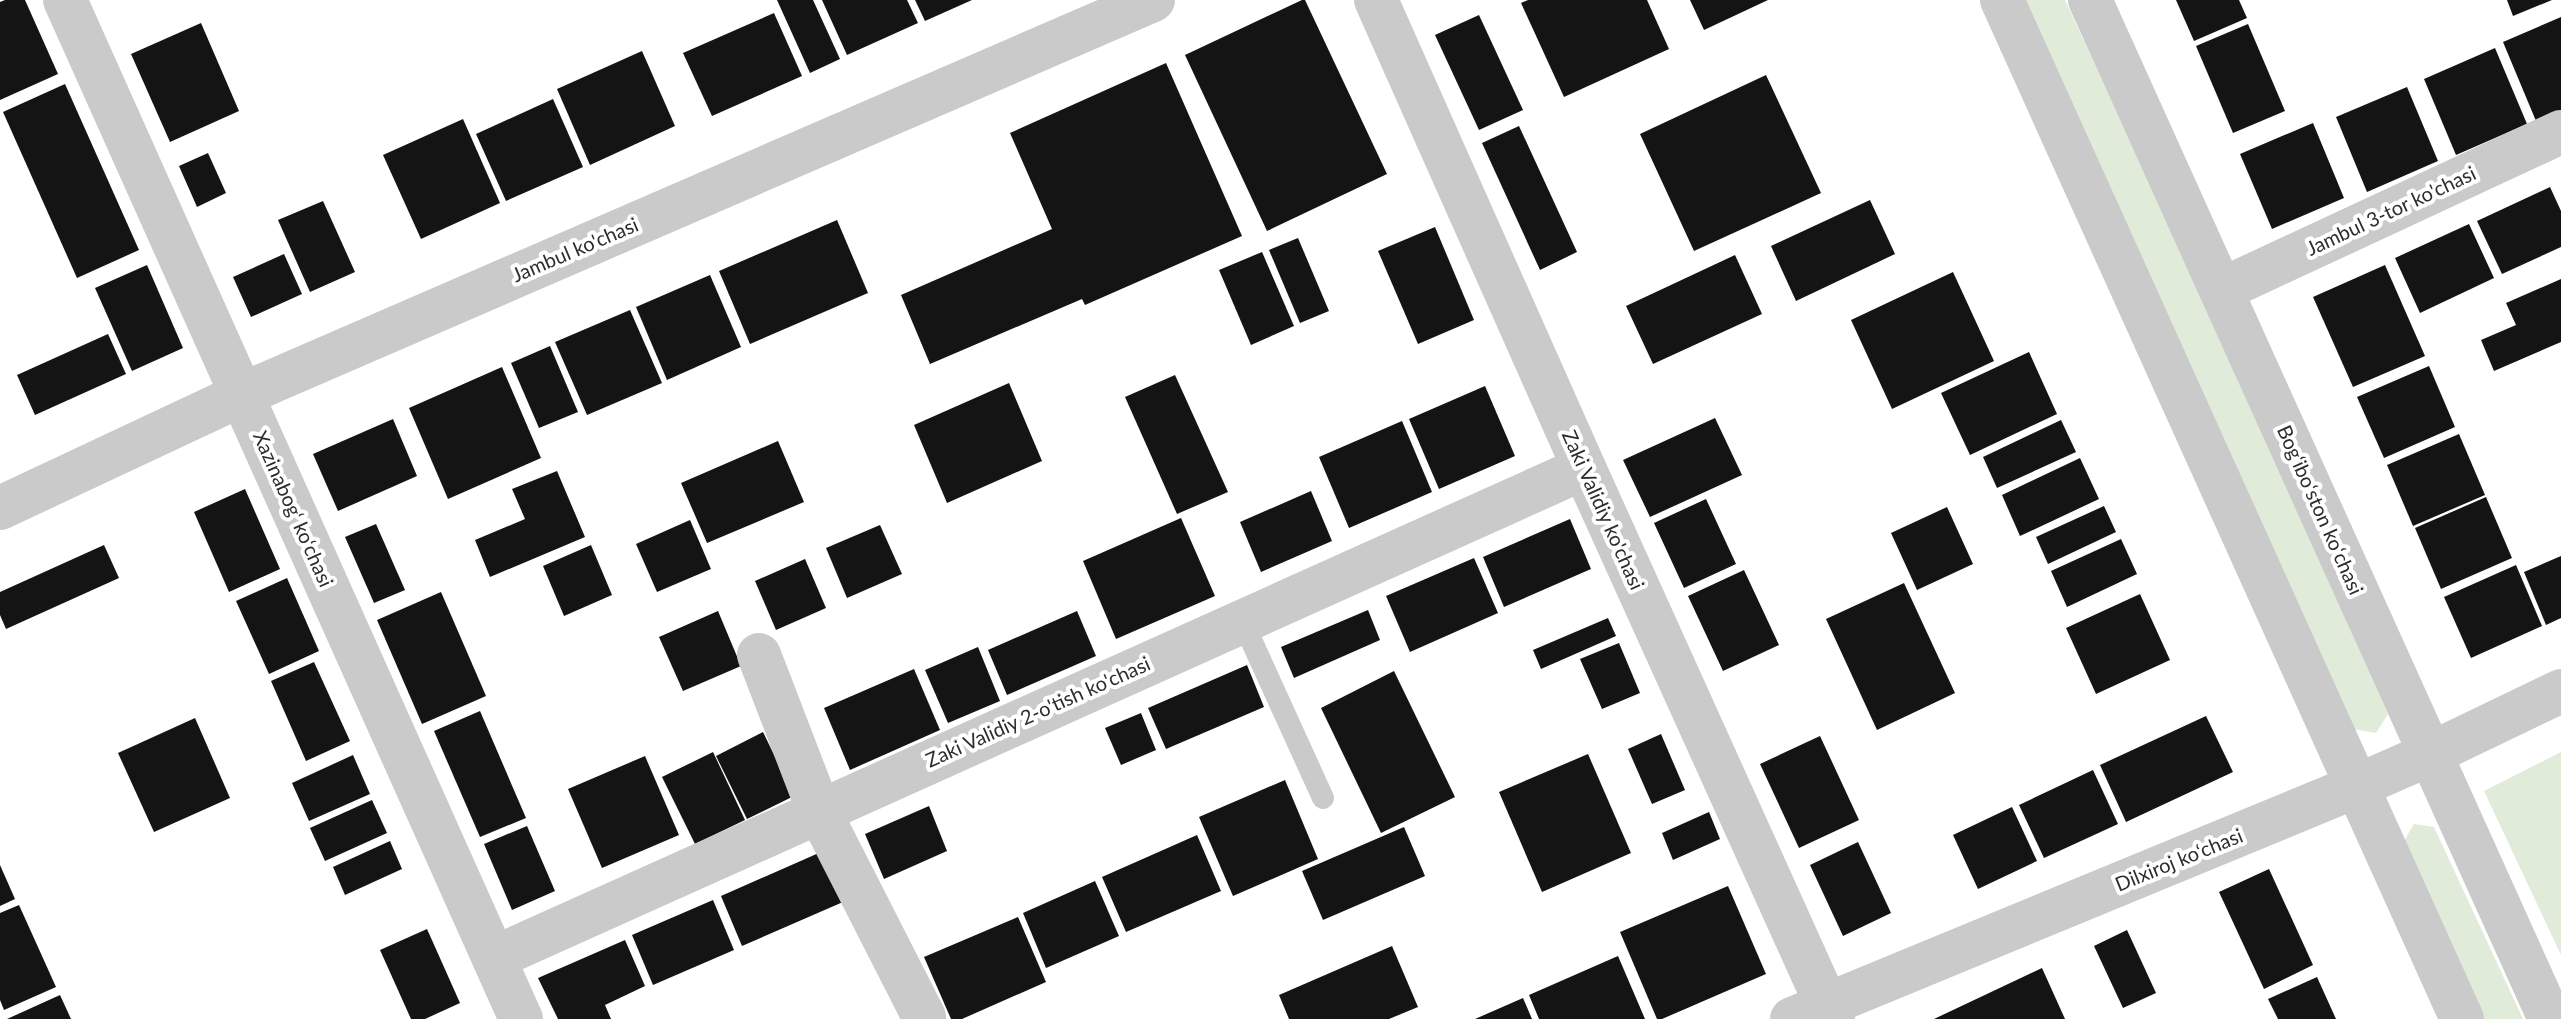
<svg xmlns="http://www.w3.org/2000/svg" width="2561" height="1019" viewBox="0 0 2561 1019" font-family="Lato,sans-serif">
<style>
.green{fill:#e1ebda}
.building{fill:#141414}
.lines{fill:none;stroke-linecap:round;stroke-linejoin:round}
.service{stroke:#cacaca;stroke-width:22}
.minor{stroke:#cacaca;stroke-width:44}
.tertiary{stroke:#cacaca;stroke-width:44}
.labels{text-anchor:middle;stroke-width:8;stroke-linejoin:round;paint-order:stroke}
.street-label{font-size:20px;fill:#2d2d2d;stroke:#fff}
</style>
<rect width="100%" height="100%" fill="#fff"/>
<!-- green -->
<g class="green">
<path d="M2025 0H2065L2199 291 2388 714 2376 733 2353 729Z"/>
<path d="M2561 752V955L2484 791Z"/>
<path d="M2414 824 2434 827 2523 1019H2479L2401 846Z"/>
</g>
<!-- building -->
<g class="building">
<path d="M5 0H25L58 74 0 100V2Z"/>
<path d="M777 0H813L840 59 810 73Z"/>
<path d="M822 0H907L918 23 847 55Z"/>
<path d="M915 0H972L925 21Z"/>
<path d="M1302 0H1305L1387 174 1267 231 1185 55Z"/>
<path d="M1528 0H1647L1669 49 1564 97 1521 3Z"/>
<path d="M1690 0H1768L1704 30Z"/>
<path d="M2176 0H2239L2247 18 2194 41Z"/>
<path d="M2507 0H2552L2513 16Z"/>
<path d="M774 13 802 76 712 116 683 53Z"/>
<path d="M1479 15 1523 110 1479 130 1435 35Z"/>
<path d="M2561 17V111L2536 121 2503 42Z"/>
<path d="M201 23 239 111 170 142 131 54Z"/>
<path d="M2248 24 2285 111 2233 133 2196 46Z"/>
<path d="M2495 48 2527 124 2456 155 2424 79Z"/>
<path d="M642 51 675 126 590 165 557 89Z"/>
<path d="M1166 63 1242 236 1085 305 1082 299 930 364 901 295 1052 229 1010 133Z"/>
<path d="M1766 75 1821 193 1694 251 1640 134Z"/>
<path d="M65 84 139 250 77 278 3 112Z"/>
<path d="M2407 87 2438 161 2367 192 2336 117Z"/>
<path d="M553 99 583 167 506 201 476 134Z"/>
<path d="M463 119 500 203 421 239 383 155Z"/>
<path d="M2313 123 2344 198 2272 229 2240 154Z"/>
<path d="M1519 126 1577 252 1540 270 1482 143Z"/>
<path d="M208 153 226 193 197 207 179 166Z"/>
<path d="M2550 187 2561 211V247L2502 274 2477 221Z"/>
<path d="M1870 200 1895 254 1796 301 1771 246Z"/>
<path d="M323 201 355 272 310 292 278 220Z"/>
<path d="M837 220 868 293 750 344 719 271Z"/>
<path d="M2469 224 2494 278 2420 313 2395 258Z"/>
<path d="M1435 227 1474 320 1418 344 1378 251Z"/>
<path d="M1298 238 1329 311 1300 323 1269 250Z"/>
<path d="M1262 252 1294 326 1251 345 1219 270Z"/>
<path d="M284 254 302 294 251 317 233 277Z"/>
<path d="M1735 255 1762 314 1653 364 1626 306Z"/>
<path d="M147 265 183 348 132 371 95 288Z"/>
<path d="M2385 265 2425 356 2353 387 2313 297Z"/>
<path d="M1953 272 1994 361 1892 409 1851 320Z"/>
<path d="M710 275 741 347 667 380 636 307Z"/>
<path d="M2561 279V342L2494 371 2481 340 2516 325 2506 303Z"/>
<path d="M630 310 662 383 587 415 555 342Z"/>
<path d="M108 334 126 374 35 415 17 375Z"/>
<path d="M550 346 578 412 539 428 511 363Z"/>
<path d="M2029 352 2057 414 1970 455 1941 393Z"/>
<path d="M2429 366 2455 427 2384 458 2357 397Z"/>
<path d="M502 367 541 458 448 499 409 408Z"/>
<path d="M1175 375 1228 492 1177 514 1125 397Z"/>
<path d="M1009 383 1042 461 947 503 914 425Z"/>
<path d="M1485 386 1515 456 1439 489 1409 419Z"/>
<path d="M1715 418 1742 475 1650 517 1623 460Z"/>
<path d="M393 419 417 476 338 511 313 454Z"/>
<path d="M2061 420 2076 452 1997 488 1983 457Z"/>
<path d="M1402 421 1432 492 1349 528 1319 457Z"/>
<path d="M2459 434 2485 495 2413 526 2387 465Z"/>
<path d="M778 441 804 502 707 543 681 483Z"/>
<path d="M2080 458 2099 499 2020 536 2002 495Z"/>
<path d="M557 471 585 537 490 577 475 540 525 519 512 489Z"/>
<path d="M245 489 280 569 229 592 194 512Z"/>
<path d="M1311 491 1332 541 1261 572 1240 522Z"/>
<path d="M2486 497 2512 558 2441 589 2415 528Z"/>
<path d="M1706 499 1736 564 1684 588 1654 523Z"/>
<path d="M2104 506 2116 532 2048 564 2036 537Z"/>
<path d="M1947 507 1973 564 1917 590 1891 533Z"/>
<path d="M1181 518 1215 596 1116 639 1083 561Z"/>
<path d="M1570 519 1591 569 1504 607 1483 557Z"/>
<path d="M690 520 711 569 657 592 636 544Z"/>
<path d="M376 524 405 590 374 603 345 537Z"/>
<path d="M880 525 902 574 847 598 826 548Z"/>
<path d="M2121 539 2137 574 2067 607 2051 571Z"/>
<path d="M104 545 119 578 6 629 0 615V592Z"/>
<path d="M591 545 612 595 564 616 543 566Z"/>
<path d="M2561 556V618L2546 625 2524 572Z"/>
<path d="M1474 558 1498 613 1410 652 1386 596Z"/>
<path d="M805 559 826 608 776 630 755 581Z"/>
<path d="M2516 565 2542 626 2471 658 2444 597Z"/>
<path d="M1744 570 1779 645 1723 671 1688 596Z"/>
<path d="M287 578 319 651 269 674 236 601Z"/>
<path d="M1904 583 1955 693 1877 730 1826 619Z"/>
<path d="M441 592 486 696 422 724 377 620Z"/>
<path d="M2140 594 2170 660 2096 694 2066 628Z"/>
<path d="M1368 610 1380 640 1294 678 1281 647Z"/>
<path d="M718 611 741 666 683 691 659 637Z"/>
<path d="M1077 611 1096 656 1007 695 988 650Z"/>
<path d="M1608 618 1616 636 1541 669 1533 650Z"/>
<path d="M1619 643 1640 693 1602 709 1580 659Z"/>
<path d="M978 647 1000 701 948 723 925 670Z"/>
<path d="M314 662 350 741 306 761 271 681Z"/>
<path d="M1247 665 1264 707 1166 749 1148 708Z"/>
<path d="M914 669 940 730 850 770 824 708Z"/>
<path d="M1394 671 1455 797 1381 833 1321 708Z"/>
<path d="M480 711 526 818 480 837 434 731Z"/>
<path d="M1141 713 1156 750 1121 765 1105 728Z"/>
<path d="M2206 716 2233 772 2126 822 2100 765Z"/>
<path d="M195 718 230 798 154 832 118 753Z"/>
<path d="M763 732 794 796 747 819 716 756Z"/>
<path d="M1661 734 1685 790 1652 804 1628 749Z"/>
<path d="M1820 736 1859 820 1799 848 1760 764Z"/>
<path d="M713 752 745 820 695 844 662 777Z"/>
<path d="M1588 754 1631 853 1542 892 1499 792Z"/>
<path d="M353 755 370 794 309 821 292 783Z"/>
<path d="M645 756 679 835 602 868 568 789Z"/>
<path d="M2093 770 2118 824 2044 858 2019 805Z"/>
<path d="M1285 780 1318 859 1233 896 1199 817Z"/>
<path d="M372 800 387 833 325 861 310 828Z"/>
<path d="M929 806 947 851 884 879 865 834Z"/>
<path d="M2012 807 2037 861 1978 889 1953 835Z"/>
<path d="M1709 812 1720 839 1673 860 1662 833Z"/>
<path d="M527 826 555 891 512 910 484 844Z"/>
<path d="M1404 827 1425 876 1323 920 1302 871Z"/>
<path d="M1197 835 1221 891 1126 932 1102 877Z"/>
<path d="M390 841 402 869 345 895 333 867Z"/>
<path d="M1858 842 1891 913 1843 936 1810 865Z"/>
<path d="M821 852 843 902 742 946 721 896Z"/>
<path d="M0 865 15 899 0 906Z"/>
<path d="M2269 869 2313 965 2264 989 2219 892Z"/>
<path d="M1095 881 1119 936 1046 968 1023 913Z"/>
<path d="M1728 886 1766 974 1662 1019H1657L1620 932Z"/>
<path d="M713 900 734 950 653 985 632 935Z"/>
<path d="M19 905 56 987 4 1010 0 1000V913Z"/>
<path d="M1018 917 1046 982 962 1019H951L924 957Z"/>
<path d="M427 929 460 1003 425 1019H411L380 950Z"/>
<path d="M2127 930 2156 993 2123 1008 2094 946Z"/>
<path d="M625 940 645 986 605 1005 611 1019H558L538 978Z"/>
<path d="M1392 946 1418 1007 1389 1019H1289L1279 995Z"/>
<path d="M1618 956 1645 1019H1539L1529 995Z"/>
<path d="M2042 968 2065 1019H1934Z"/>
<path d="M2317 977 2336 1019H2278L2268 999Z"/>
<path d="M60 995 71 1019H7Z"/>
<path d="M1523 998 1532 1019H1475Z"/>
</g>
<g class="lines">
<!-- service -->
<path class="service" d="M1242 620 1323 798"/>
<!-- minor -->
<g class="minor">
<path d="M65 0 521 1019"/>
<path d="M1376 0 1584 468 1833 1019"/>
<path d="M2221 290 2561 132"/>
<path d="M0 508 241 395 1153 0"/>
<path d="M759 655 819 811 924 1017"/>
<path d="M494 958 1584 468"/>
<path d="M1792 1019 2357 786 2430 754 2561 691"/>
</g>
<!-- tertiary -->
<g class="tertiary">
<path d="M2002 0 2462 1019"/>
<path d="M2090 0 2550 1019"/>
</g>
</g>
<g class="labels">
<!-- street labels -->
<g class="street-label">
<text transform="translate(2391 211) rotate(-25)" y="7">Jambul 3-tor ko'chasi</text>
<text transform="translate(575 250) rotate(-23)" y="7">Jambul ko'chasi</text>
<text transform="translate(293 509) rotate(66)" y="7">Xazinabog‘ ko‘chasi</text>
<text transform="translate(1603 510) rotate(66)" y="7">Zaki Validiy ko'chasi</text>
<text transform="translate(2320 510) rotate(66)" y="7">Bogʻiboʻston koʻchasi</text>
<text transform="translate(1038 712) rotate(-24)" y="7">Zaki Validiy 2-o'tish ko'chasi</text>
<text transform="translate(2179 860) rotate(-22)" y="7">Dilxiroj ko‘chasi</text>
</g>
</g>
</svg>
